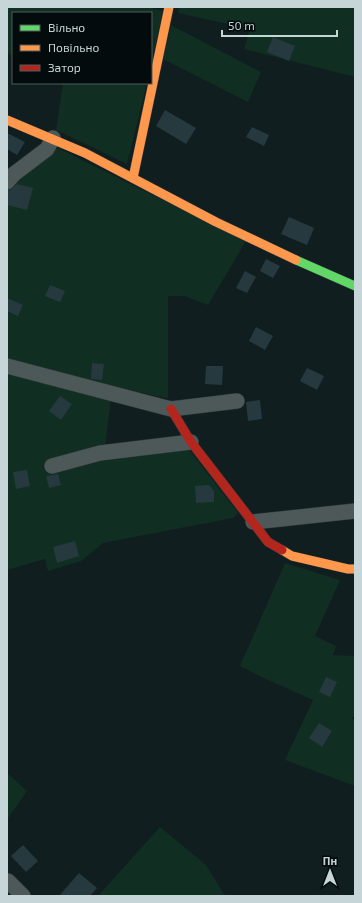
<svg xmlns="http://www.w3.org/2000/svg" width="362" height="903" viewBox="0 0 362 903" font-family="'Exo 2',sans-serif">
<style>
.green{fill:#102e22}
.building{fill:#26393f}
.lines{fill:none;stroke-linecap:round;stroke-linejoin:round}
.street-casing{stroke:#30393b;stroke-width:16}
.fast-casing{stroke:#30393b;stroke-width:10}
.slow-casing{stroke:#30393b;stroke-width:10}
.jam-casing{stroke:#30393b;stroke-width:10}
.street{stroke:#4d5859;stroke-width:15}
.fast{stroke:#63d668;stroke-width:9}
.slow{stroke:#ff974d;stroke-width:9}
.jam{stroke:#b3261e;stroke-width:9}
</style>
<rect width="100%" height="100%" fill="#101e20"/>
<!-- green -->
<g class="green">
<path d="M7 7H147L163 11 151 65V13H13V55L7 53Z"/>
<path d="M179 7H355V77L244 49 250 29 178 13Z"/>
<path d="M171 25 261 72 248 102 163 59Z"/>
<path d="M63 83H147L127 164 56 130Z"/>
<path d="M58 148 246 241 208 305 184 296H168V398L161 397 42 370 7 360V189L26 171Z"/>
<path d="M7 372 111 399 105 447 97 457 187 447 238 513 233 518 103 543 81 561 48 571 45 559 7 570Z"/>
<path d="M285 563 340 580 315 636 336 646 333 655 355 656V716L351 718 355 721V786L285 760 313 700 268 680 240 666Z"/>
<path d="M7 773 27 791 7 820Z"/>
<path d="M160 827 206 865 225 896H98Z"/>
</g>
<!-- building -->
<g class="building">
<path d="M273 37 295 46 289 61 267 52Z"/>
<path d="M165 110 196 128 186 144 156 126Z"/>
<path d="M252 127 269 135 264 146 246 137Z"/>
<path d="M7 133 25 142 17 155 7 149Z"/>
<path d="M17 184 33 188 27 210 7 205V191L10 190Z"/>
<path d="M289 217 314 228 307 245 281 234Z"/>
<path d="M266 259 280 266 273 278 260 271Z"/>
<path d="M245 271 256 277 247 293 236 288Z"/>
<path d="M50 285 65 291 60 302 45 296Z"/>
<path d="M7 298 23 305 18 316 7 311Z"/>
<path d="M256 327 273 336 265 350 249 341Z"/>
<path d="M92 363 104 364 102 380 91 379Z"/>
<path d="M206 366H223L222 385 205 384Z"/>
<path d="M307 368 324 376 317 390 300 381Z"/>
<path d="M60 396 72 404 61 420 49 411Z"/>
<path d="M260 400 262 419 248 421 246 402Z"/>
<path d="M27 470 30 486 16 489 13 472Z"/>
<path d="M58 474 61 485 49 488 46 476Z"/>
<path d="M209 485 214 491V502L196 503 195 486Z"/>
<path d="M75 541 79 556 57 563 53 547Z"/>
<path d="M326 677 337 682 330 697 319 692Z"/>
<path d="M319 723 332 731 322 747 309 738Z"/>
<path d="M23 845 38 861 26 872 11 856Z"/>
<path d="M79 873 97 888 90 896H59Z"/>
</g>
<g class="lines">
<!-- street casing -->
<g class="street-casing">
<g id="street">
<path d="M7 182 14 174 47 149 53 138"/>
<path d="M7 366 171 409 237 401"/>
<path d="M52 466 100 453 191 442"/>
<path d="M253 522 355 511"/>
<path d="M8 881 23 896"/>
</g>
</g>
<!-- fast casing -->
<g class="fast-casing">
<path id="fast" d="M296 260 355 286"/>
</g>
<!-- slow casing -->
<g class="slow-casing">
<g id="slow">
<path d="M7 120 85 153 216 222 296 260"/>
<path d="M133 178 169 7"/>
<path d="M282 550 292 556 348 569H355"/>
</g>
</g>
<!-- jam casing -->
<g class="jam-casing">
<path id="jam" d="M171 409 191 442 268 542 282 550"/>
</g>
<!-- street -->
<use href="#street" class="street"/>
<!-- fast -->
<use href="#fast" class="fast"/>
<!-- slow -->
<use href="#slow" class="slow"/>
<!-- jam -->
<use href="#jam" class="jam"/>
</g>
<!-- border -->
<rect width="362" height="903" fill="none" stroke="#c6d5d7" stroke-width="16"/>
<!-- legend -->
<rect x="12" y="12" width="140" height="72" fill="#030b0c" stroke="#515c5d"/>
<rect x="20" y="25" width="20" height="6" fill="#63d668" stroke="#515c5d"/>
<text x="48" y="32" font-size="12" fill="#c6d5d7">Вільно</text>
<rect x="20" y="45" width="20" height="6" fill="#ff974d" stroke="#515c5d"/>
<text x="48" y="52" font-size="12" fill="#c6d5d7">Повільно</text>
<rect x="20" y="65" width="20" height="6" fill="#b3261e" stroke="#515c5d"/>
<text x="48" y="72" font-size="12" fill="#c6d5d7">Затор</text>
<!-- north arrow -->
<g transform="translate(330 871)" stroke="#030b0c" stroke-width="3" paint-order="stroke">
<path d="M0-3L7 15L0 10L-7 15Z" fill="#c6d5d7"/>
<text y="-6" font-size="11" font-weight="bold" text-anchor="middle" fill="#c6d5d7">Пн</text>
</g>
<!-- scale -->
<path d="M222 30v6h115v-6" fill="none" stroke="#c6d5d7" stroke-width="2"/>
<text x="228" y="30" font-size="12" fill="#c6d5d7" stroke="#030b0c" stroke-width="3" paint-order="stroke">50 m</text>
</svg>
